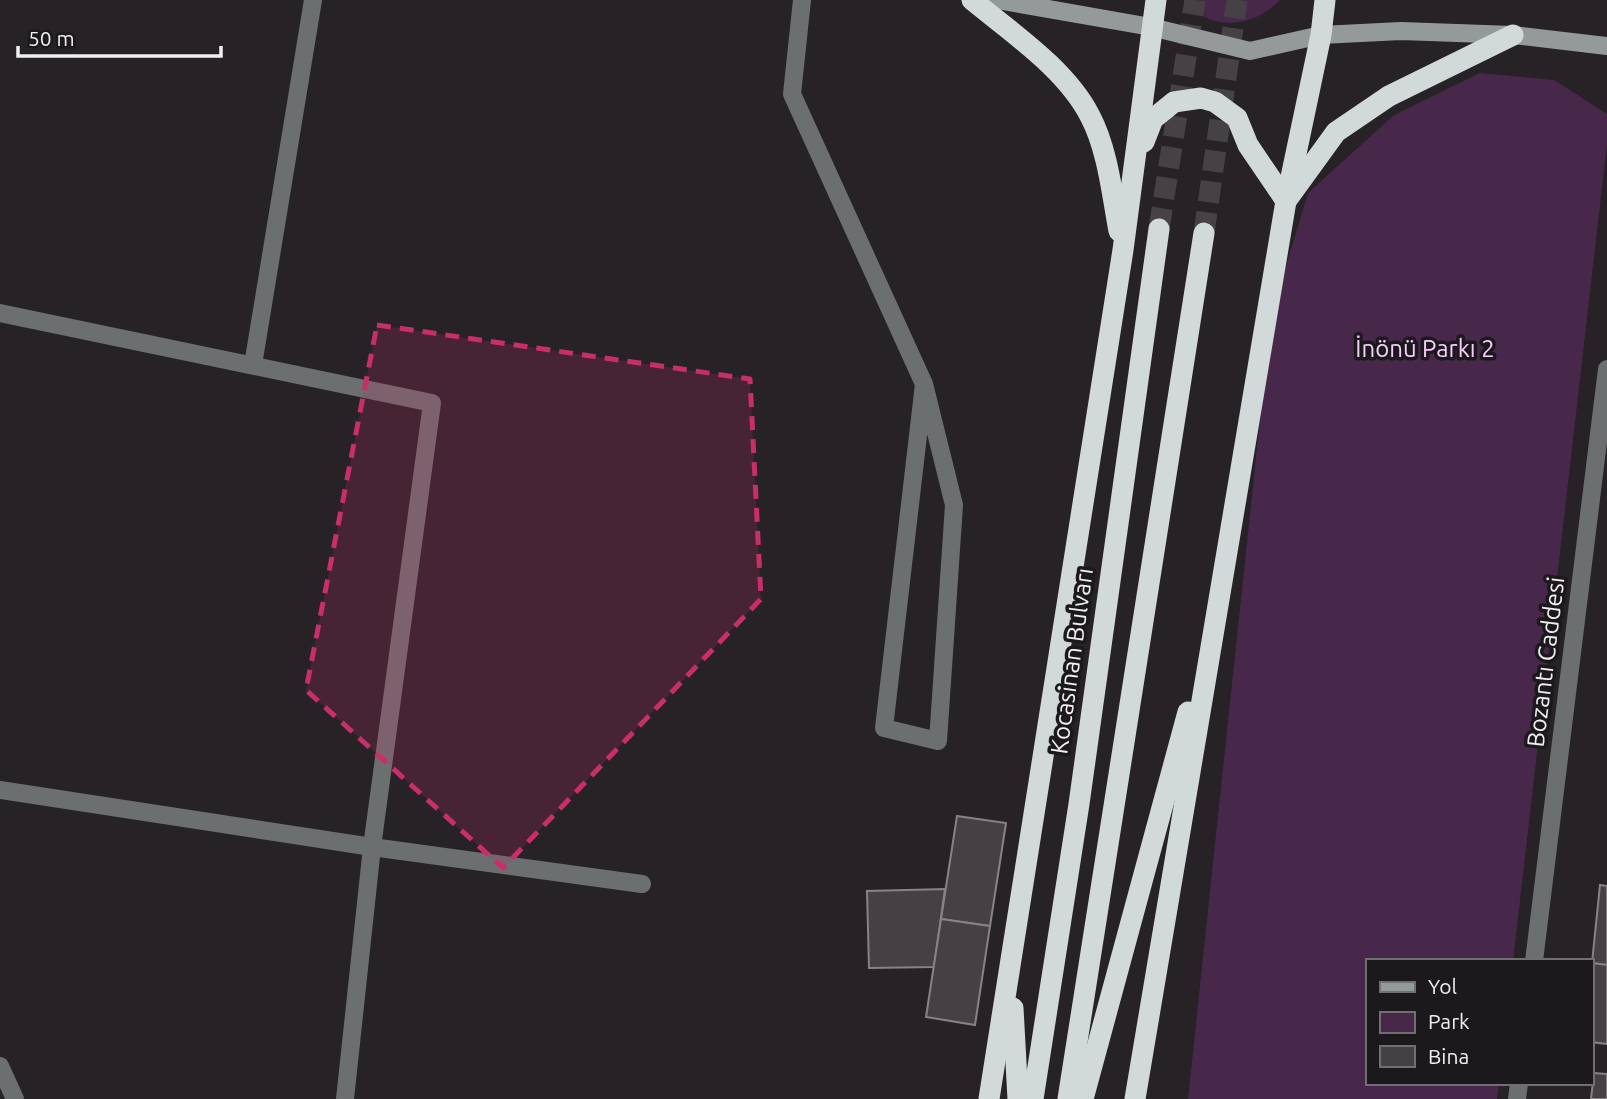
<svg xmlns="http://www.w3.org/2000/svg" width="1607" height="1099" viewBox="0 0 1607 1099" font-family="Ubuntu,sans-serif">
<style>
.green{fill:#47284b}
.building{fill:#444044;stroke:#878287;stroke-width:2}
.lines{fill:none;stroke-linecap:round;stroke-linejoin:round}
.highway-tunnel{stroke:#454145;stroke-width:21;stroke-dasharray:21 10;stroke-linecap:butt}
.street{stroke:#6b6f6f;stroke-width:18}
.secondary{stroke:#949a9a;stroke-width:18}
.highway{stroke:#d1dad9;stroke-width:21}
.marked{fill:#c72e6a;fill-opacity:0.2;stroke:#c72e6a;stroke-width:5;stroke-dasharray:14 9;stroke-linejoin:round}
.labels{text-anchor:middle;stroke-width:7;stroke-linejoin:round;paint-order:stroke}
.park-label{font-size:24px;fill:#f8cdfe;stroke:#1c191d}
.street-label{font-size:24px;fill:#f2eff2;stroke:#1c191d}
</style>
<rect width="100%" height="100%" fill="#262226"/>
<!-- green -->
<g class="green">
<path d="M1183 0H1280C1252 29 1210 32 1183 0Z"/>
<path d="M1480 73 1554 80 1607 114V144L1513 961H1367V1083H1499L1497 1099H1188L1271 316 1308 193 1394 115Z"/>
</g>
<!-- building -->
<g class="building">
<path d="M957 816 1006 823 990 926 941 919Z"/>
<path d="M1600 885 1607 886V965L1592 963Z"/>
<path d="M945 889 934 967 869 968 867 891Z"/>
<path d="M941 919 990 926 975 1025 926 1017Z"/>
<path d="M1592 963 1607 965V1044L1591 1042Z"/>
<path d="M1594 1073 1607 1074V1099H1591Z"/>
</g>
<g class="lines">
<!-- highway-tunnel -->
<g class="highway-tunnel">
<path d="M1159 229 1195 0"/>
<path d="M1204 233 1237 0"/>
</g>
<!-- street -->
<g class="street">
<path d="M802 0 792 94 924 384 954 505 938 741 884 728 924 384"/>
<path d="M0 313 432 403 372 847 345 1099"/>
<path d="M253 365 313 0"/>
<path d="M0 790 372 847 642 884"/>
<path d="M1534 961 1607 369"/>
<path d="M0 1066 15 1099"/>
<path d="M1517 1099 1519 1083"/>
</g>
<!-- secondary -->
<path class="secondary" d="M997 0 1151 27 1250 51 1321 35 1401 31 1513 35 1607 46"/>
<!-- highway -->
<g class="highway">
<path d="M972 0C1012 33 1066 69 1090 116 1108 150 1112 194 1119 231"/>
<path d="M1144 142 1153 119 1174 102 1201 98 1215 102 1237 118 1248 145 1286 201 1336 132 1389 96 1513 35"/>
<path d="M1013 1008 1018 1099"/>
<path d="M989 1099 1123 250 1156 0"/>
<path d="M1033 1099 1079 804 1159 229"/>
<path d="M1068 1099 1204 233"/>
<path d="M1083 1099 1188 712"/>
<path d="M1135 1099 1286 201 1321 35 1325 0"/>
</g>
</g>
<!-- marked area -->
<path class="marked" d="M377 325 750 379 761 599 503 868 306 690Z"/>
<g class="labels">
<!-- park labels -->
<g class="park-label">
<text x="1425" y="357">İnönü Parkı 2</text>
</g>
<!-- street labels -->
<g class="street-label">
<text transform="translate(1072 661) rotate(-82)" y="8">Kocasinan Bulvarı</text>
<text transform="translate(1546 662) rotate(-83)" y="8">Bozantı Caddesi</text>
</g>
</g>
<!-- legend -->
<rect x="1366" y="959" width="228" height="126" fill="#1c191d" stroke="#726f72" stroke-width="2"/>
<rect x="1380" y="982" width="35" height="10" fill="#949a9a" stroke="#726f72" stroke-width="2"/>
<text x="1428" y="994" font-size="21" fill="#f2eff2">Yol</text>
<rect x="1380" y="1012" width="35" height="21" fill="#47284b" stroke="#726f72" stroke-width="2"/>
<text x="1428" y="1029" font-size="21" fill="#f2eff2">Park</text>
<rect x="1380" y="1046" width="35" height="21" fill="#444044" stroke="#726f72" stroke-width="2"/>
<text x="1428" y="1064" font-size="21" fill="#f2eff2">Bina</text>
<!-- scale -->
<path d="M18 46v10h203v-10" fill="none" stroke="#f2eff2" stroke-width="3.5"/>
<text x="28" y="46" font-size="21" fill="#f2eff2" stroke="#1c191d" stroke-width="5" paint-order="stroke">50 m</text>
</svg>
